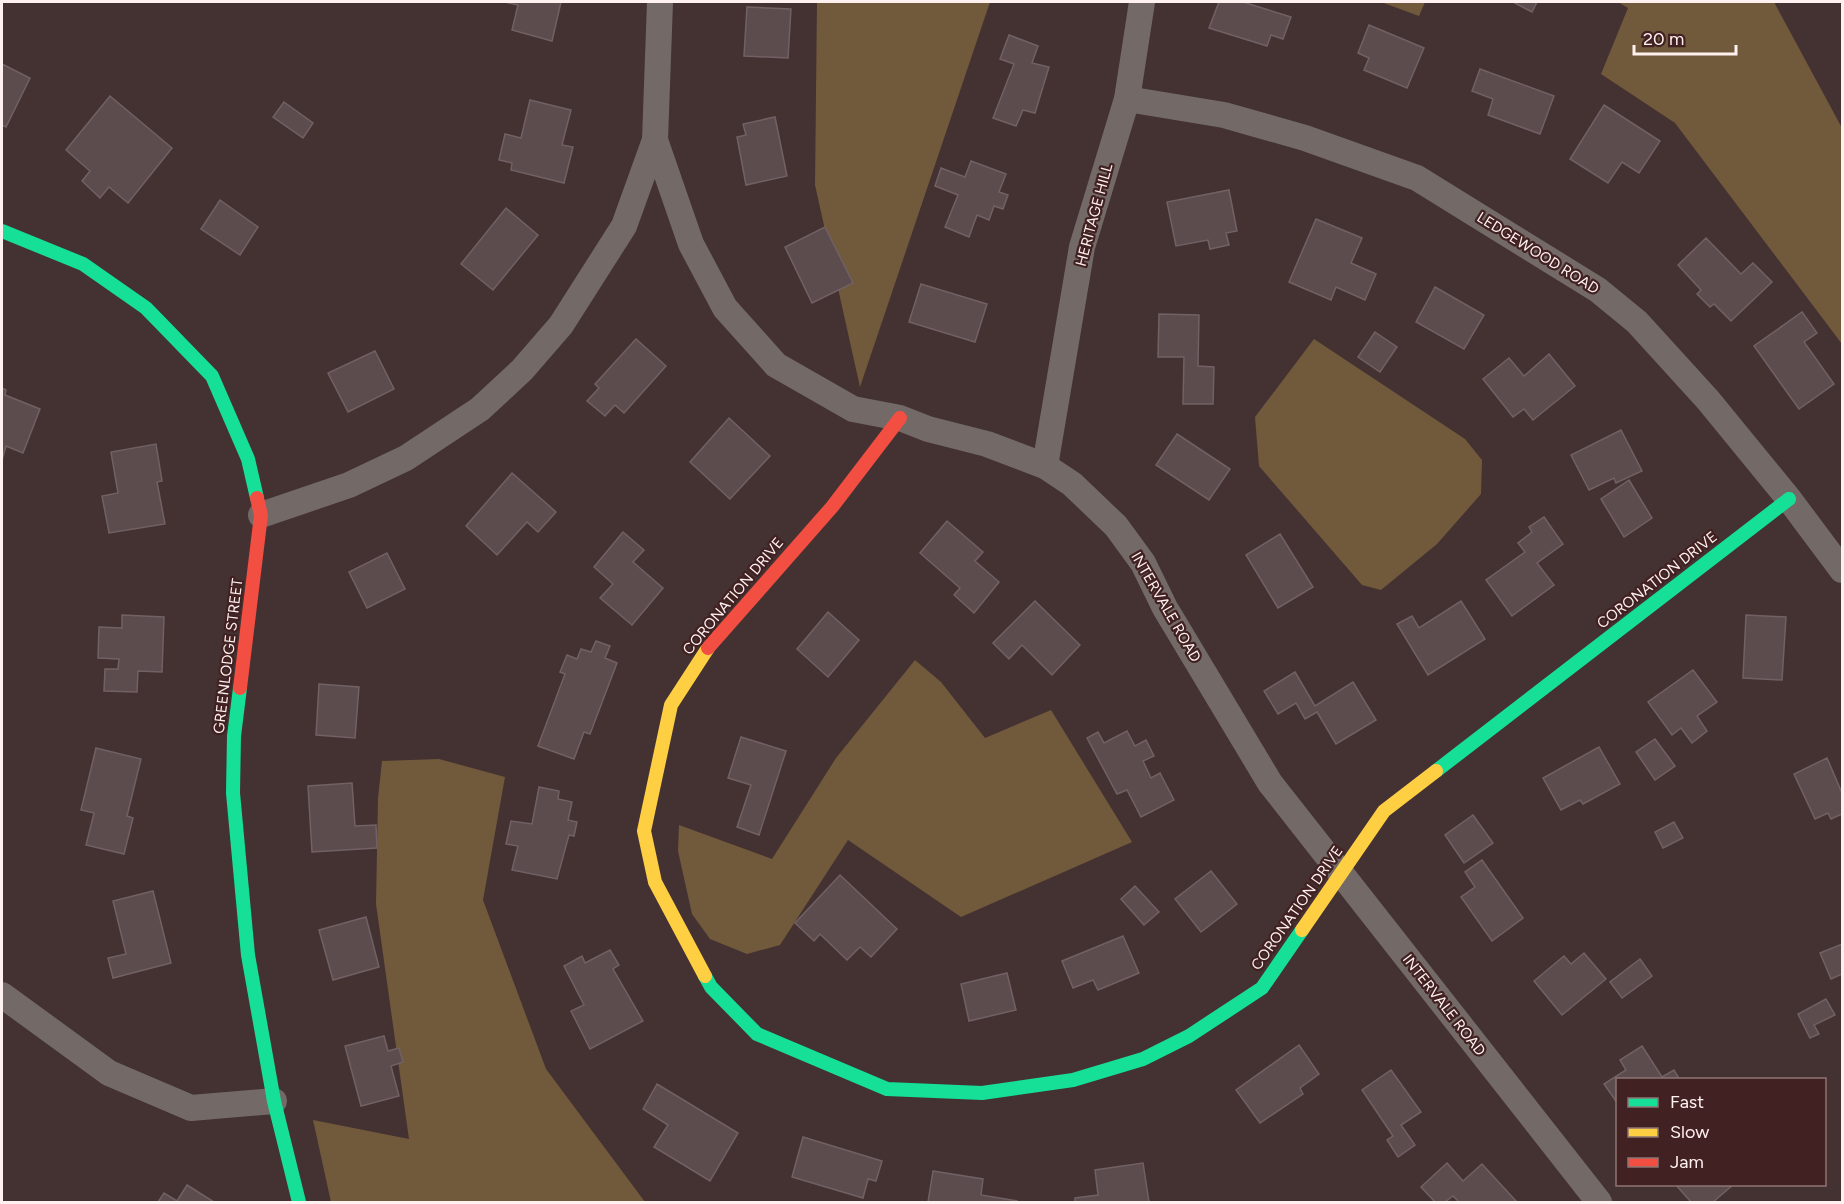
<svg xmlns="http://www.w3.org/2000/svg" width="1844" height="1204" viewBox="0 0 1844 1204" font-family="Figtree,sans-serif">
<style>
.forest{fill:#71593c}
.building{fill:#5c4c4e;stroke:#716164;stroke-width:1.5}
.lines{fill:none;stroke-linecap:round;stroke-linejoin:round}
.street{stroke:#736a68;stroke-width:26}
.fast{stroke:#16e098;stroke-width:14}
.slow{stroke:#ffcf43;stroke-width:14}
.jam{stroke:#f24e42;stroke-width:14}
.labels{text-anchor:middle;stroke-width:4.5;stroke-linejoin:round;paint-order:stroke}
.street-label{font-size:15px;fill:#fff1f0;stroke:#412121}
</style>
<rect width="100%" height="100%" fill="#443232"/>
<!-- forest -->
<g class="forest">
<path d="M817 2H990L860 387 815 185Z"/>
<path d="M1381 2H1425L1419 16Z"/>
<path d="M1618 2H1774L1842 128V344L1675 123 1601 74 1628 8Z"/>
<path d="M1314 339 1465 439 1482 460 1481 494 1437 544 1381 590 1362 585 1259 466 1255 417Z"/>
<path d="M915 660 941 682 985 738 1051 710 1132 842 961 917 848 840 780 945 747 954 710 939 692 914 678 851 679 825 772 859 836 758Z"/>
<path d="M439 759 505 777 483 900 546 1069 645 1202H331L313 1120 409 1139 376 904 378 798 382 761Z"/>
</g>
<!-- building -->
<g class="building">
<path d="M505 2H561L552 41 512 30 518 5Z"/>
<path d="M1219 2H1243L1291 17 1283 39 1271 35 1267 46 1209 28Z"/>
<path d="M1513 2H1537L1532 12Z"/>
<path d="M747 7 791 9 788 58 744 56Z"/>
<path d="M1369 25 1424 48 1407 88 1364 70 1369 58 1358 53Z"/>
<path d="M1009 35 1038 46 1032 63 1049 67 1035 113 1023 110 1016 126 993 118 1014 64 1000 59Z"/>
<path d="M2 64 30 78 6 127 2 125Z"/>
<path d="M1480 69 1554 96 1540 134 1488 115 1493 99 1472 91Z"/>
<path d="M110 96 172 148 128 203 109 187 100 198 82 181 90 171 66 150Z"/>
<path d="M530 100 571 110 562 145 573 147 564 183 511 170 512 163 499 160 505 134 521 138Z"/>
<path d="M284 102 313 123 303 138 273 117Z"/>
<path d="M1604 105 1660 141 1639 173 1622 162 1608 183 1570 159Z"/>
<path d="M775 117 787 176 746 185 737 137 746 135 743 124Z"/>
<path d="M971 161 1006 174 999 192 1008 195 1003 209 994 206 989 220 977 215 969 237 945 227 958 195 935 186 941 168 965 177Z"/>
<path d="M1229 190 1237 231 1226 233 1229 245 1210 249 1208 240 1176 246 1167 202Z"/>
<path d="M220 200 258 227 240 255 201 229Z"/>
<path d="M506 208 538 235 493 290 461 264Z"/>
<path d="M1316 219 1362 238 1351 263 1376 274 1365 300 1336 287 1331 300 1289 282Z"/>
<path d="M825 227 853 283 812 303 785 247Z"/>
<path d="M1706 238 1741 274 1753 263 1772 282 1731 321 1714 304 1710 307 1697 294 1701 290 1678 265Z"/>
<path d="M921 284 987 304 975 342 909 322Z"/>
<path d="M1435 287 1484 315 1464 349 1416 322Z"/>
<path d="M1802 312 1817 333 1804 342 1834 384 1799 409 1754 346Z"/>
<path d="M1159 314 1199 315 1198 366 1214 367 1213 404H1183L1184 357H1158Z"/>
<path d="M1375 332 1397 347 1380 372 1358 357Z"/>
<path d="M636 339 666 366 624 413 615 405 605 416 587 401 599 388 595 384Z"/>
<path d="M375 351 394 389 348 412 328 373Z"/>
<path d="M1549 354 1575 386 1533 420 1524 409 1513 417 1483 379 1509 358 1524 376Z"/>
<path d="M2 388 6 390 5 395 40 409 23 453 6 446 2 460Z"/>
<path d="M729 418 770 456 730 499 690 462Z"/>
<path d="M1621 430 1642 471 1616 483 1614 478 1589 490 1571 455Z"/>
<path d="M1177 434 1230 469 1209 500 1156 465Z"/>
<path d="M156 444 162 481 157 482 165 524 109 533 102 496 118 493 111 452Z"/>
<path d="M512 473 556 512 538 532 527 522 497 555 466 526Z"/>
<path d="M1629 480 1652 518 1624 537 1601 499Z"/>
<path d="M1544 517 1563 544 1537 563 1554 585 1512 616 1486 580 1525 552 1518 543 1532 532 1529 527Z"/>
<path d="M947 521 983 552 975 561 999 582 974 613 954 595 960 588 920 553Z"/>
<path d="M623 532 644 550 633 562 663 588 632 625 600 598 613 584 594 567Z"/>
<path d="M1280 534 1313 587 1278 608 1246 555Z"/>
<path d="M387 553 405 589 367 608 349 572Z"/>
<path d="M1035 601 1080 645 1052 675 1022 645 1009 659 993 643Z"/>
<path d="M1461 601 1485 639 1428 675 1397 624 1412 616 1419 628Z"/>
<path d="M828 612 859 640 828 677 797 649Z"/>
<path d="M122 615 164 617 162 672 138 671 137 692 104 691 105 669H118L119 659 98 658 99 627 122 628Z"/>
<path d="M1746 615 1786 617 1782 680 1743 678Z"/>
<path d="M596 641 610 646 605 658 617 663 590 734 584 732 574 759 538 746 565 674 560 672 567 655 577 659 581 649 591 652Z"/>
<path d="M1693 670 1717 702 1697 716 1707 731 1692 743 1681 728 1672 735 1648 702Z"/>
<path d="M1295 672 1315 706 1353 682 1376 720 1336 744 1317 712 1305 719 1296 703 1278 714 1264 691Z"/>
<path d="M319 684 359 687 355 738 316 735Z"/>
<path d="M1127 731 1135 746 1146 740 1154 756 1143 761 1151 778 1160 773 1174 800 1141 817 1127 790 1117 794 1087 738 1098 732 1104 743Z"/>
<path d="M741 737 786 751 759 835 737 827 751 785 728 778Z"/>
<path d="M1655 739 1675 766 1655 780 1636 752Z"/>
<path d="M1599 747 1620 784 1583 804 1580 800 1561 810 1543 778Z"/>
<path d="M96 748 141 759 127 816 133 818 124 854 86 845 94 813 81 810Z"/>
<path d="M1827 758 1842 793V814L1831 819 1828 813 1815 819 1794 774Z"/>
<path d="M352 783 355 826 376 825 377 848 312 852 308 786Z"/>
<path d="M539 787 559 791 558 799 572 802 568 820 577 822 574 836 569 835 557 879 512 870 518 846 506 844 511 821 532 824Z"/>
<path d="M1473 815 1493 843 1464 863 1445 835Z"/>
<path d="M1674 822 1683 838 1663 848 1655 832Z"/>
<path d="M1482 860 1523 918 1492 941 1461 897 1475 887 1465 872Z"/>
<path d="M1211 871 1237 904 1201 932 1175 899Z"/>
<path d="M840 875 897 929 871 957 860 947 847 960 820 934 814 941 795 923Z"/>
<path d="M1135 886 1159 912 1144 925 1121 899Z"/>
<path d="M153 891 171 963 113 978 108 958 126 954 113 901Z"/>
<path d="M366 917 379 967 333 980 319 930Z"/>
<path d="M1123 936 1139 973 1098 990 1093 980 1073 988 1062 961Z"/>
<path d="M1842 944V974L1831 979 1820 953Z"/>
<path d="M610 950 619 965 613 969 643 1021 590 1049 571 1011 584 1005 564 966 582 956 585 963Z"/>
<path d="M1584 953 1606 979 1562 1015 1534 981 1564 956 1571 964Z"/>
<path d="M1640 959 1652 976 1622 998 1610 982Z"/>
<path d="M1007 973 1016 1010 969 1021 961 984Z"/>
<path d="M1826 999 1835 1015 1814 1025 1819 1034 1810 1038 1798 1014Z"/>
<path d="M384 1036 388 1051 399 1048 403 1062 391 1066 399 1096 361 1106 345 1046Z"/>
<path d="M1299 1045 1319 1074 1300 1088 1303 1094 1260 1123 1236 1090Z"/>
<path d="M1642 1046 1662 1077 1674 1070 1680 1080H1618V1104L1604 1084 1626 1070 1620 1060Z"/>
<path d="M1391 1070 1421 1112 1401 1125 1415 1145 1398 1157 1387 1140 1393 1136 1362 1090Z"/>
<path d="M657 1084 738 1133 710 1181 654 1147 668 1125 643 1109Z"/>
<path d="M803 1137 882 1161 876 1181 868 1179 863 1198 792 1177Z"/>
<path d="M1143 1163 1149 1202H1075V1198L1098 1195 1095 1170Z"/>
<path d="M1447 1163 1463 1181 1482 1164 1516 1201 1514 1202H1459L1453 1196 1445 1202H1435L1421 1187Z"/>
<path d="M933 1171 983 1179 981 1195 1017 1201V1202H928Z"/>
<path d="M1675 1184H1734L1713 1202H1691Z"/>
<path d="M187 1185 214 1202H158L164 1193 177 1201Z"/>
</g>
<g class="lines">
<!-- street -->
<g class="street">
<path d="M1127 99 1224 115 1305 138 1417 178 1598 290 1637 322 1708 400 1789 499 1842 570"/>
<path d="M655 140 691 244 725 308 776 365 853 409 900 418 928 429 987 444 1045 466 1072 484 1116 526 1143 563 1165 608 1270 783 1599 1202"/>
<path d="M1045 466 1082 247 1127 99 1142 2"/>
<path d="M261 515 349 485 406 458 480 409 522 370 561 325 624 226 655 140 660 2"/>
<path d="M2 995 109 1073 191 1108 274 1101"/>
</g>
<!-- fast -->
<g class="fast">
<path d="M2 231 83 264 146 308 212 376 248 459 257 498"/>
<path d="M240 688 234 736 233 793 248 955 274 1101 299 1202"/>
<path d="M1436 771 1789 499"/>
<path d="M705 976 711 987 757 1034 887 1089 982 1093 1073 1080 1143 1059 1189 1036 1262 988 1302 930"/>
</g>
<!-- slow -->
<g class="slow">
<path d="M1302 930 1384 811 1436 771"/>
<path d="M705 976 655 882 644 831 671 705 708 648"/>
</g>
<!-- jam -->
<g class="jam">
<path d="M708 648 832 507 900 418"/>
<path d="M240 688 261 515 257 498"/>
</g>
</g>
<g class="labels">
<!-- street labels -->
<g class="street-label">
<text transform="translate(1094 215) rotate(-75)" y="5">HERITAGE HILL</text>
<text transform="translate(1538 253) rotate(32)" y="5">LEDGEWOOD ROAD</text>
<text transform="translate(1657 580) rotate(-38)" y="5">CORONATION DRIVE</text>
<text transform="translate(733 596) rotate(-50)" y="5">CORONATION DRIVE</text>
<text transform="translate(1166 607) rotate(60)" y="5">INTERVALE ROAD</text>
<text transform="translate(228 656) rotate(-83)" y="5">GREENLODGE STREET</text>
<text transform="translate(1297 908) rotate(-55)" y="5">CORONATION DRIVE</text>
<text transform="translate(1444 1005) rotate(52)" y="5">INTERVALE ROAD</text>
</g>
</g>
<!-- border -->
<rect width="1844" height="1204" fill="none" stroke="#fff1f0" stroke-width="6"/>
<!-- legend -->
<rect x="1616" y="1078" width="210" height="108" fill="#412121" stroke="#8d7474" stroke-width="1.5"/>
<rect x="1628" y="1098" width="30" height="9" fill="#16e098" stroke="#8d7474" stroke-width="1.5"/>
<text x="1670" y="1108" font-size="18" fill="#fff1f0">Fast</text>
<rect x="1628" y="1128" width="30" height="9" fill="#ffcf43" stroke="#8d7474" stroke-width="1.5"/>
<text x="1670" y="1138" font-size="18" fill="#fff1f0">Slow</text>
<rect x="1628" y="1158" width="30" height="9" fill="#f24e42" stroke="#8d7474" stroke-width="1.5"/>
<text x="1670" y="1168" font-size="18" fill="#fff1f0">Jam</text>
<!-- scale -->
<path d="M1634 45v9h102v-9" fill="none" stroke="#fff1f0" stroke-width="3"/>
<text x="1643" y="45" font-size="18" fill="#fff1f0" stroke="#412121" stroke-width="4.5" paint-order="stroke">20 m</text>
</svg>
